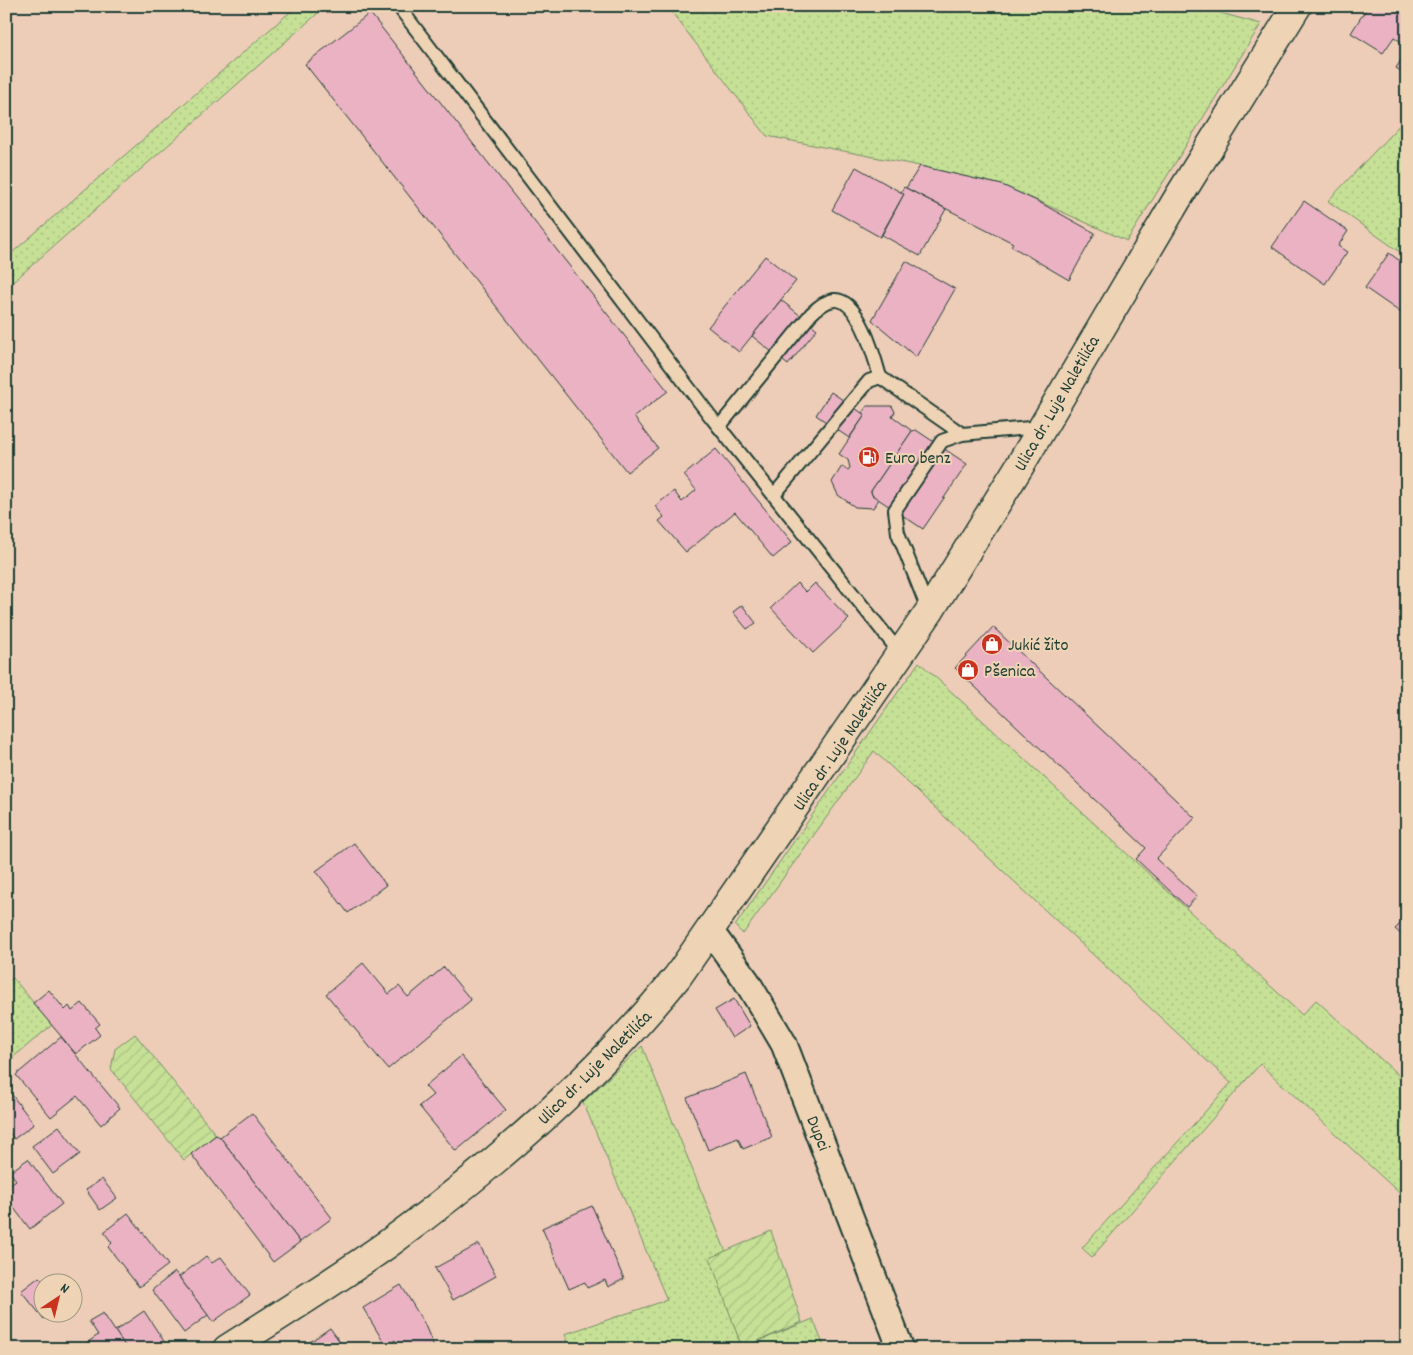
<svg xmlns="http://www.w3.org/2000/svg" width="1413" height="1355" viewBox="0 0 1413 1355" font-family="Dekko,sans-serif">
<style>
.grass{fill:url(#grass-dots);stroke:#728e65}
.garden{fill:url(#garden-furrows);stroke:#728e65}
.building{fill:#ebb2c4;stroke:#1f3d34}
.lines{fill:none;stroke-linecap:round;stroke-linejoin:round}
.service-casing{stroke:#1f3d34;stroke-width:16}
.minor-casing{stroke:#1f3d34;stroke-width:29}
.tertiary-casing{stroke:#1f3d34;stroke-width:31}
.service{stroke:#eed4b5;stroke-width:12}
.minor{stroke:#eed4b5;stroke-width:25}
.tertiary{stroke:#eed4b5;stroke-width:28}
.labels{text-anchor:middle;stroke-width:4;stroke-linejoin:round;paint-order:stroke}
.street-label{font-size:18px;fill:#1f3d34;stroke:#eed4b5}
.poi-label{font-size:18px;fill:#1f3d34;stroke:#eed4b5;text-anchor:start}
</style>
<defs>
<pattern id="grass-dots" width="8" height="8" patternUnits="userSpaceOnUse" patternTransform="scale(1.25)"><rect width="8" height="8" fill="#c6e096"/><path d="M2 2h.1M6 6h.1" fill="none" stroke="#aac182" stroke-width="1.8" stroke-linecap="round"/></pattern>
<pattern id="garden-furrows" width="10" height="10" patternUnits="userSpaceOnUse" patternTransform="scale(1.25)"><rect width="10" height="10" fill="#c6e096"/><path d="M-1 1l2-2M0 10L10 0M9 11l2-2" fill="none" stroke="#aac182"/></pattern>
</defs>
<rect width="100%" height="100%" fill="#edcdb8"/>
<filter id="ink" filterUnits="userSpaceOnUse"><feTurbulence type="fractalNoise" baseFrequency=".02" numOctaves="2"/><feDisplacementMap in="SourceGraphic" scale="10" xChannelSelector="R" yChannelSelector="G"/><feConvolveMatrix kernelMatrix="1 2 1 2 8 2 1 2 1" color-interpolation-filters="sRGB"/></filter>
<g filter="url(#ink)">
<!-- grass -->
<g class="grass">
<path d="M297 6H326L6 288V258Z"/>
<path d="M667 6H1195L1261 24 1127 241 1002 185 920 166 767 136Z"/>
<path d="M1407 117V257L1328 201Z"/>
<path d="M919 662 1302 1015 1316 1000 1407 1083V1200L1260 1064 1092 1257 1082 1248 1231 1083 874 751 743 934 735 926Z"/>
<path d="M13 978 52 1025 6 1063V983Z"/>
<path d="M642 1046 726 1252 711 1257 742 1348 813 1319 825 1349H570L565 1334 667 1300 583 1102Z"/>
</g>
<!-- garden -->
<g class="garden">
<path d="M135 1034 216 1135 184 1160 111 1069 115 1049Z"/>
<path d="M771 1231 802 1322 742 1348 710 1258Z"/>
</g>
<!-- building -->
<g class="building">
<path d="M1368 6H1407V46L1394 37 1383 53 1351 33Z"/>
<path d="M370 13 668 391 634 417 658 448 627 472 305 64Z"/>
<path d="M1407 51V75L1396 68Z"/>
<path d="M920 166 1002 185 1037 201 1095 233 1069 280 1011 246 1013 243 906 188Z"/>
<path d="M856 167 904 194 880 237 832 210Z"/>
<path d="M904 187 946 209 920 256 882 235 904 194 901 192Z"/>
<path d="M1304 201 1348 231 1338 246 1347 252 1325 284 1272 247Z"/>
<path d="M1389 253 1407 266V317L1365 288Z"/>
<path d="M765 256 796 281 739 352 708 327Z"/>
<path d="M906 261 955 289 916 357 872 320Z"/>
<path d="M781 300 817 329 788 365 752 336Z"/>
<path d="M831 392 865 415 849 438 816 415Z"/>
<path d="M867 406H892L895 412 892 416 912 431 871 491 872 495 879 499 873 508 855 507 838 495 832 482 842 466 848 470 850 468 848 460 839 454 865 415 862 413Z"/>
<path d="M916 430 967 464 923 529 872 495 871 491 912 431Z"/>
<path d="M716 449 792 542 773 558 735 512 686 552 659 521 664 517 655 506 674 491 682 502 696 490 684 475Z"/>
<path d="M797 583 806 592 815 583 849 619 813 653 771 608Z"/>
<path d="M742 605 756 623 747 629 733 612Z"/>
<path d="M993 627 1195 818 1156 859 1197 896 1187 907 1136 859 1146 848 955 668Z"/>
<path d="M354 843 386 885 348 913 316 871Z"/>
<path d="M1407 917V940L1395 929Z"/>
<path d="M363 963 389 994 399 986 408 997 444 967 471 1000 388 1069 326 994Z"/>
<path d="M49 990 65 1010 69 1006 72 1011 82 1003 100 1024 95 1028 100 1035 76 1054 33 1003Z"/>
<path d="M734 999 750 1026 732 1038 715 1010Z"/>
<path d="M61 1037 120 1108 101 1125 77 1096 51 1117 16 1075Z"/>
<path d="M461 1056 506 1110 456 1151 419 1106 433 1095 425 1086Z"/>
<path d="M746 1074 772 1137 743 1149 738 1138 708 1150 687 1098Z"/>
<path d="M12 1095 34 1124 14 1139 6 1128V1099Z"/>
<path d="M252 1113 332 1218 300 1242 220 1137Z"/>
<path d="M59 1126 80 1154 53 1174 32 1146Z"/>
<path d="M216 1135 220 1137 300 1242 273 1262 191 1154Z"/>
<path d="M28 1159 62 1204 30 1229 6 1198V1187L16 1180 10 1172Z"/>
<path d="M102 1179 117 1198 100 1210 86 1190Z"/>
<path d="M592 1206 624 1279 608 1287 605 1280 587 1288 585 1282 569 1289 542 1228Z"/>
<path d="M128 1213 168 1265 139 1287 108 1247 112 1243 104 1232Z"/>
<path d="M479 1244 496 1276 453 1300 435 1268Z"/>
<path d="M206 1256 212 1263 221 1257 250 1295 213 1322 179 1277Z"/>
<path d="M175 1272 208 1315 184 1333 152 1290Z"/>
<path d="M39 1277 44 1282 42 1312H52L44 1319 21 1291Z"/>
<path d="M401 1285 424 1323 435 1349H399L395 1340 386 1346 363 1308Z"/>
<path d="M144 1311 169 1349H127L115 1331Z"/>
<path d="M103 1313 127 1349H86L84 1345 98 1335 89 1321Z"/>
<path d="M330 1328 345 1349H300Z"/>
</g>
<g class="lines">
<!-- service casing -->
<g class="service-casing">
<g id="service">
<path d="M402 11 711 417 901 654"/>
<path d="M719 427 811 314C817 308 825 301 834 300 859 298 875 359 880 377"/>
<path d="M774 495 869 381 880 377 962 434"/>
<path d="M929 612 898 533 895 510 942 441 962 434 1041 427"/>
</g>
</g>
<!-- minor casing -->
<g class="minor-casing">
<path id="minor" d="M711 932 746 980 784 1044 901 1349"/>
</g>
<!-- tertiary casing -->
<g class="tertiary-casing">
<path id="tertiary" d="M227 1349C282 1314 337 1280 389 1243 496 1165 595 1079 678 976L929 612 1019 467 1178 198 1297 6"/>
</g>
<!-- service -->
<use href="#service" class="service"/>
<!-- minor -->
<use href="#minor" class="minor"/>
<!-- tertiary -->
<use href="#tertiary" class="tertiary"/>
</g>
</g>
<!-- icons -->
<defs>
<g id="fuel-disc" transform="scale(1.125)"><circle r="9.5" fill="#c8321e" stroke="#eed4b5"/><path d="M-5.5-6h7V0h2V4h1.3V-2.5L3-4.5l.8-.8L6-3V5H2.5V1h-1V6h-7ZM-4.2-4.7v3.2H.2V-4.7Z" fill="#fff"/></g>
<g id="shop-disc" transform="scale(1.125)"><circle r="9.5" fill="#c8321e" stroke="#eed4b5"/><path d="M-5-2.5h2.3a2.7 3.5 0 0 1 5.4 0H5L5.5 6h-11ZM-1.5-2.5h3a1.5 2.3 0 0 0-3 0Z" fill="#fff"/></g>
</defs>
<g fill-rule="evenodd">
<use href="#fuel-disc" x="869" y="457"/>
<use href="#shop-disc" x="992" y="644"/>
<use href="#shop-disc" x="968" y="670"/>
</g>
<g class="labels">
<!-- street labels -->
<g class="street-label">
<text transform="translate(1056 403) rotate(-60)" y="6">Ulica dr. Luje Naletilića</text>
<text transform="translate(839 745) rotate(-56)" y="6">Ulica dr. Luje Naletilića</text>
<text transform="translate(594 1067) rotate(-45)" y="6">Ulica dr. Luje Naletilića</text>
<text transform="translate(819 1133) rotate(68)" y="6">Dupci</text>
</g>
<!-- poi labels -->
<g class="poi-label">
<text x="885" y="463">Euro benz</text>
<text x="1008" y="650">Jukić žito</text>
<text x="984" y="676">Pšenica</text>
</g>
</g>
<!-- margin -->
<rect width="1413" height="1355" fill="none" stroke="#eed4b5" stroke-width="25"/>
<rect x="12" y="12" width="1388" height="1330" fill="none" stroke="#1f3d34" stroke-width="2" filter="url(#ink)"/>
<!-- north arrow -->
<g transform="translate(58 1298) rotate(35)"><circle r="24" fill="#eed4b5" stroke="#9b9881"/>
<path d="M0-4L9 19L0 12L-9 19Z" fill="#c8321e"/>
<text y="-8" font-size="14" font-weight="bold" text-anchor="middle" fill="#1f3d34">N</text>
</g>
</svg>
